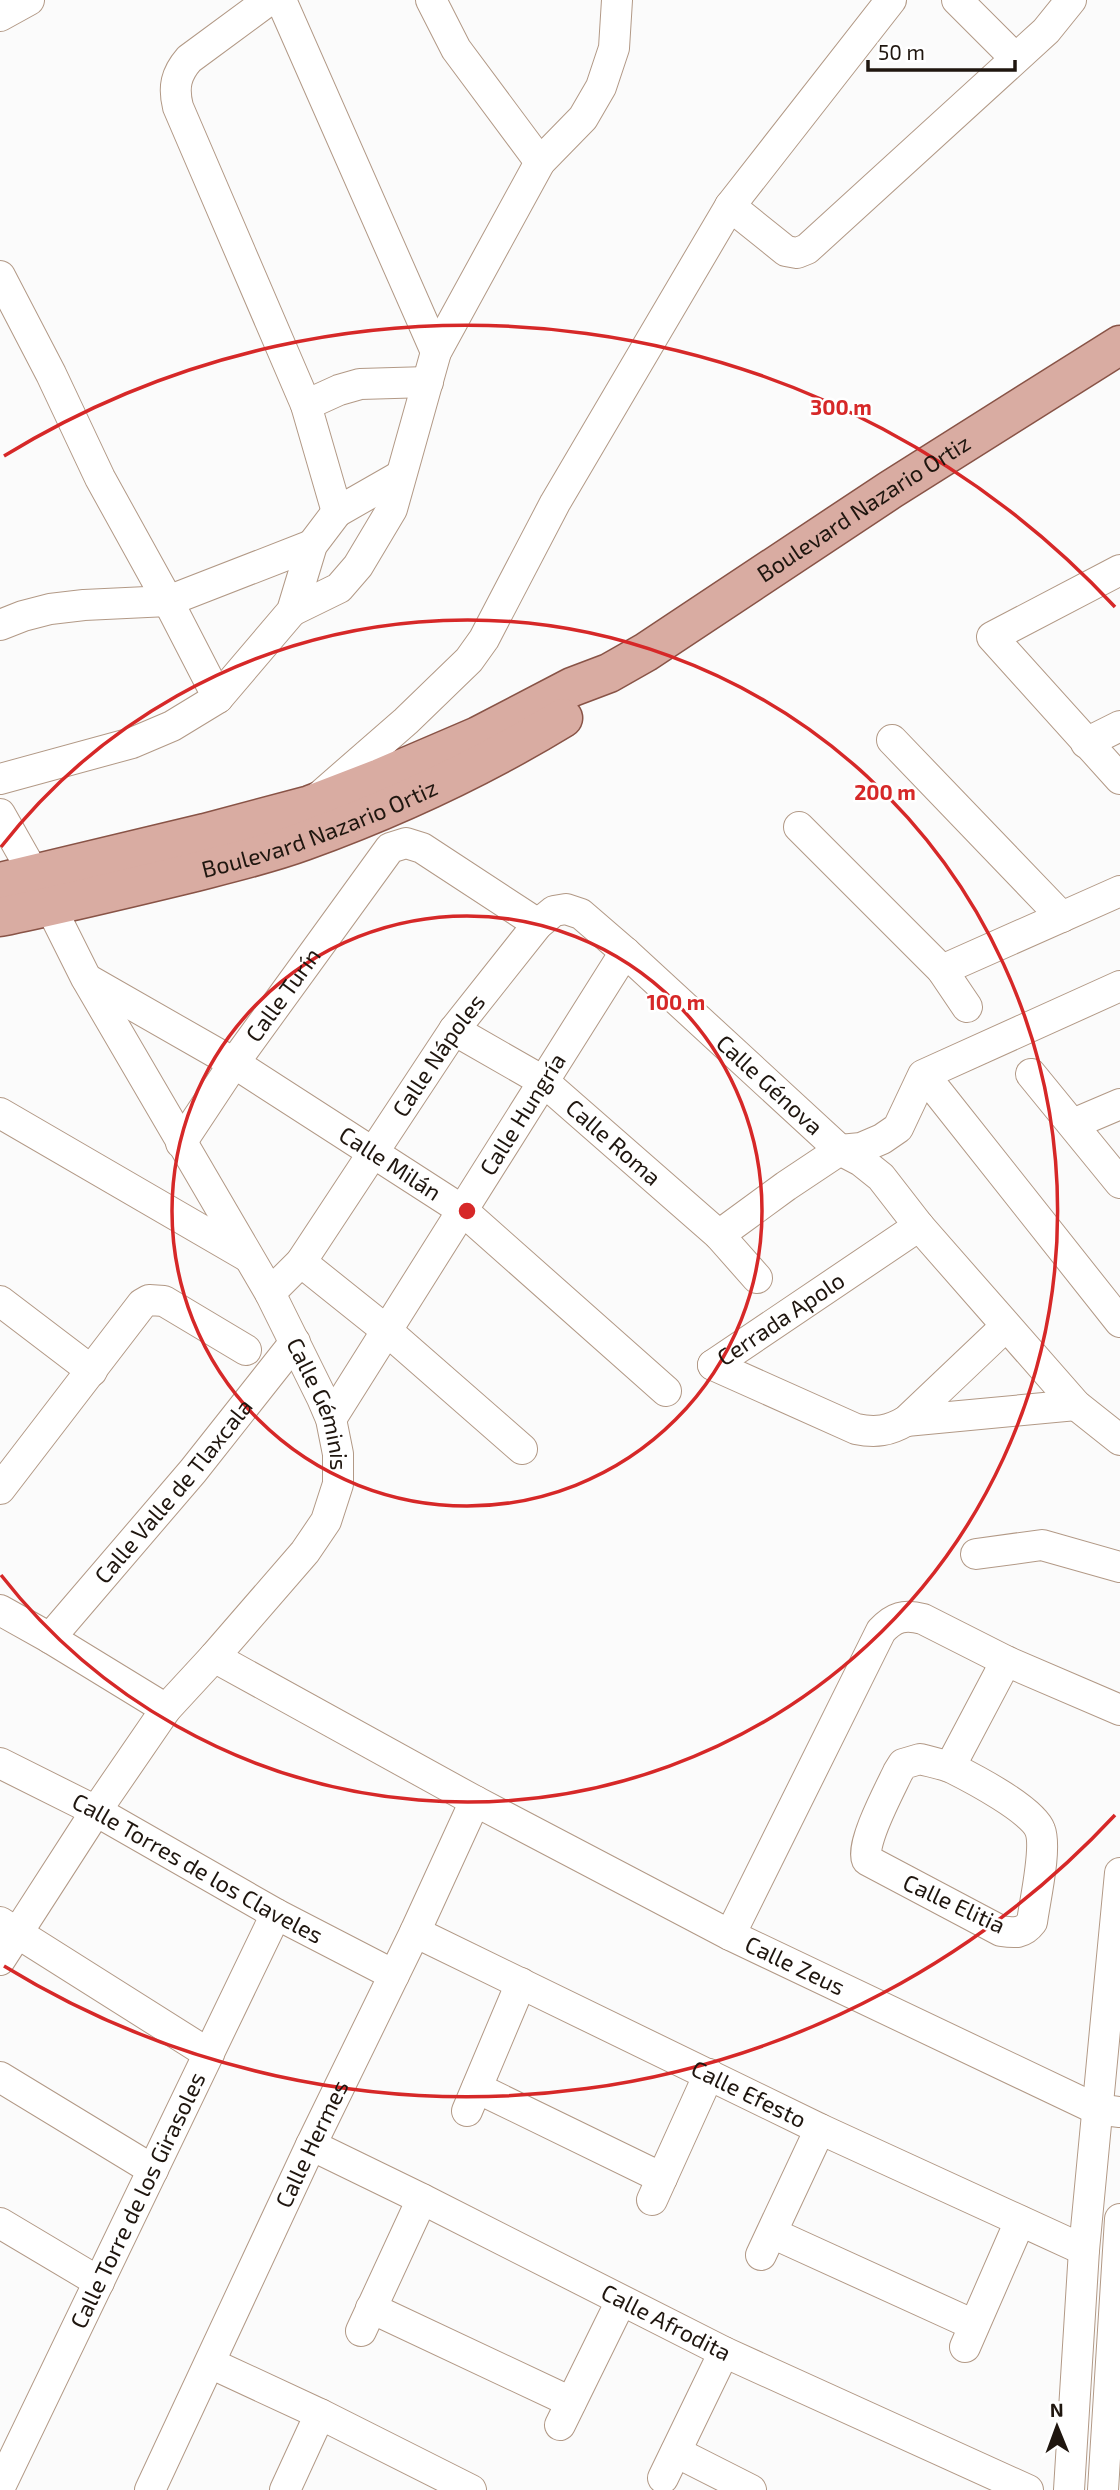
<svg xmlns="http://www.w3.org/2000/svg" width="1120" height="2490" viewBox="0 0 1120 2490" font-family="'Exo 2',sans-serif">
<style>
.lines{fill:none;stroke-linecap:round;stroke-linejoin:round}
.minor-casing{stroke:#b29986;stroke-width:32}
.major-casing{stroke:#885346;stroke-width:41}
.minor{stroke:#fff;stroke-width:30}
.major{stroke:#d9aca2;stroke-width:38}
.ring{fill:none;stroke:#d62828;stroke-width:3.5}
.labels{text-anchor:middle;stroke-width:5;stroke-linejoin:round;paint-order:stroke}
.street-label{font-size:23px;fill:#1f160f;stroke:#fff}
.centre{fill:#d62828;stroke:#fff;stroke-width:3.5}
.ring-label{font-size:21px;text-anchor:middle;font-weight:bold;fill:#d62828;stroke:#fff;stroke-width:5;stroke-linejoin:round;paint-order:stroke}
</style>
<rect width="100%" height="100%" fill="#fbfbfb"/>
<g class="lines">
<!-- minor casing -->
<g class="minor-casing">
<g id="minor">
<path d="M269 0 189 59C176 74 173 87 178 107L306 405 337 512 400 476"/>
<path d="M281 0 436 352"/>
<path d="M431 0 456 49 540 162"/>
<path d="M957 0 1015 58"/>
<path d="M0 16 29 0"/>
<path d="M730 206 786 251 797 253 807 249 1046 31 1071 0"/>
<path d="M0 276 51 374 100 478 168 601 218 698"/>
<path d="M306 405 339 390 360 384 428 382"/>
<path d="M1120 570 992 637 1120 779"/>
<path d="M292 611 339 588 358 566 392 509 436 352 540 162 583 118 601 87 614 48 617 0"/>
<path d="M0 625 23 616 50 609 84 605 168 601 312 545"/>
<path d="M892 740 1062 917"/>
<path d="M1086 743 1120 726"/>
<path d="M0 779 132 743 172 726 218 698 292 611 312 545 337 512"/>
<path d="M320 796 406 721 469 660 484 639 555 503 730 206 891 0"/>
<path id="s1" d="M0 814 34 874 86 978 270 1293 322 1398 331 1419 338 1454V1484L326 1521 305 1552 214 1657 166 1709 96 1811 0 1960"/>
<path d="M799 827 942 970 967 1007"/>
<path d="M942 970 1120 891"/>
<path id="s2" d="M87 979 234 1063 462 1210 666 1391"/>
<path id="s3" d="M454 1030 543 1081 719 1235 757 1278"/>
<path d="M1031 1074 1120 1183"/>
<path d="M933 1086 1120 1322"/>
<path d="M0 1113 248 1257"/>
<path d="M1073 1124 1120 1104"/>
<path id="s4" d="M181 1143 234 1063 390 848 406 843 422 848 538 924"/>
<path d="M719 1235 786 1186 840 1150 861 1148 882 1139 898 1128 923 1075 1120 986"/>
<path d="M301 1262 386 1330 522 1449"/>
<path id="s5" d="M270 1293 301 1262 454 1030 538 924 554 911 566 909 581 914 625 952 840 1150 861 1161 881 1177 919 1226 1076 1405 1120 1440"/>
<path d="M0 1301 92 1371"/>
<path d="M713 1365 856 1429C876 1433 889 1431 906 1421L1006 1326"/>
<path id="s6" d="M713 1365 919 1226"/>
<path id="s7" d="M331 1419 625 952"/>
<path d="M906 1421 1076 1405"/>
<path d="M0 1489 142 1304 149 1300 164 1301 246 1350"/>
<path d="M976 1554 1042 1545 1120 1567"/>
<path d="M0 1610 50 1638 166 1709"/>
<path id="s8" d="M50 1638 193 1471 295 1342"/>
<path id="s9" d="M214 1657 475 1801 730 1935 1096 2109 1120 2112"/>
<path d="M920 1759C931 1762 942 1764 952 1768 972 1778 1033 1810 1040 1830 1047 1848 1035 1900 1032 1922 1023 1934 1015 1933 1001 1931L867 1860C860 1845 890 1789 898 1772L903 1764Z"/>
<path id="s10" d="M0 1763 96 1811 276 1914 394 1975"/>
<path d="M950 1767 1006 1661"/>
<path d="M0 1922 209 2054"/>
<path id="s11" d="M415 1932 820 2129 1084 2250"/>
<path d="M730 1935 881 1631C894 1617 904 1614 923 1619L1006 1661 1120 1710"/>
<path d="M0 2077 153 2170"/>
<path d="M477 2088 662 2178"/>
<path d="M467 2111 521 1983"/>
<path id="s12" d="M311 2145 422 2199 724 2352 1028 2490"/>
<path d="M652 2200 709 2074"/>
<path d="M0 2223 99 2282"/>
<path d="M772 2233 974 2325"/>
<path d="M761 2255 820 2129"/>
<path d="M371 2308 571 2402"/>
<path d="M361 2331 422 2199"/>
<path d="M965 2347 1020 2221"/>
<path d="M210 2363 320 2414 471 2490"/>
<path d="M560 2425 621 2301"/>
<path d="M676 2452 751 2490"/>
<path d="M663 2478 724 2352"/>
<path id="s13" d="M0 2487 276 1914"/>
<path id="s14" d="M150 2490 311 2145 415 1932 475 1801"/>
<path d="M285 2490 320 2414"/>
<path d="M1069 2490 1084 2250 1120 1873"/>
<path d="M1103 2490 1120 2219"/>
</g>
</g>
<!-- major casing -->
<g class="major-casing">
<g id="major">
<path id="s15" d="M0 882 205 833 310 805 380 778 478 736 572 687 609 673 646 652 890 490 1120 345"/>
<path id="s16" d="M0 917C63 904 125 889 187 874 226 864 266 855 304 841 395 808 481 768 563 718"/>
</g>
</g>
<!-- minor -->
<use href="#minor" class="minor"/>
<!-- major -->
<use href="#major" class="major"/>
</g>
<!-- distance rings -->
<g class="ring">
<circle cx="467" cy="1211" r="295"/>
<path d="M1 847A591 591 0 1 1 1 1575"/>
<path d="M1115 1815A886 886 0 0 1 4 1966M4 456A886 886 0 0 1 1115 607"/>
</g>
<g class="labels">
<!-- street labels -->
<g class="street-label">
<text dy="8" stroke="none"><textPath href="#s15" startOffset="950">Boulevard Nazario Ortiz</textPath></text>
<text dy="8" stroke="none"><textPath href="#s16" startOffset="332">Boulevard Nazario Ortiz</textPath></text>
<text dy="8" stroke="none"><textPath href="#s4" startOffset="180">Calle Turín</textPath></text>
<text dy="8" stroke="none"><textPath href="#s5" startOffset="292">Calle Nápoles</textPath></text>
<text dy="8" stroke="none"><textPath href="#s5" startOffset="760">Calle Génova</textPath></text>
<text dy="8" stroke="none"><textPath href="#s7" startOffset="360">Calle Hungría</textPath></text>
<text dy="8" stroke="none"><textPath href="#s3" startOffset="196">Calle Roma</textPath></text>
<text dy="8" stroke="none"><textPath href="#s2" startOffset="355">Calle Milán</textPath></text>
<text dy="8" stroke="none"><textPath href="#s6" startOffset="82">Cerrada Apolo</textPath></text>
<text dy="8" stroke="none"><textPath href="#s1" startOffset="672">Calle Géminis</textPath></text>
<text dy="8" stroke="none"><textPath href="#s8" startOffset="192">Calle Valle de Tlaxcala</textPath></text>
<text dy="8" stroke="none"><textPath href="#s10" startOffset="224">Calle Torres de los Claveles</textPath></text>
<text transform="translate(954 1904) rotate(25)" y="8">Calle Elitia</text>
<text dy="8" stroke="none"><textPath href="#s9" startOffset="658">Calle Zeus</textPath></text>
<text dy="8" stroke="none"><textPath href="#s11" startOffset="371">Calle Efesto</textPath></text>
<text dy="8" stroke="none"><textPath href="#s14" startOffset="382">Calle Hermes</textPath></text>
<text dy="8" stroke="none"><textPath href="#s13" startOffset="318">Calle Torre de los Girasoles</textPath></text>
<text dy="8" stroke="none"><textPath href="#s12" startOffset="397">Calle Afrodita</textPath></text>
</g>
</g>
<circle cx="467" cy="1211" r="10" class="centre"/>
<g class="ring-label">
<text x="841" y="415">300 m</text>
<text x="885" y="800">200 m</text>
<text x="676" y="1010">100 m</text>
</g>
<!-- north arrow -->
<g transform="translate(1057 2427) rotate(359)" stroke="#ffffff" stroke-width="5" paint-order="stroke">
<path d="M0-5L12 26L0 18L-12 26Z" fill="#1f160f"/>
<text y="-10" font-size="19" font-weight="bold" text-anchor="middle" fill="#1f160f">N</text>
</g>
<!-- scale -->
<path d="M868 60v10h147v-10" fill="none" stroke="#1f160f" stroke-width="3.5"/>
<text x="878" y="60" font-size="21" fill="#1f160f" stroke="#ffffff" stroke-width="5" paint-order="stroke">50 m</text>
</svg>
